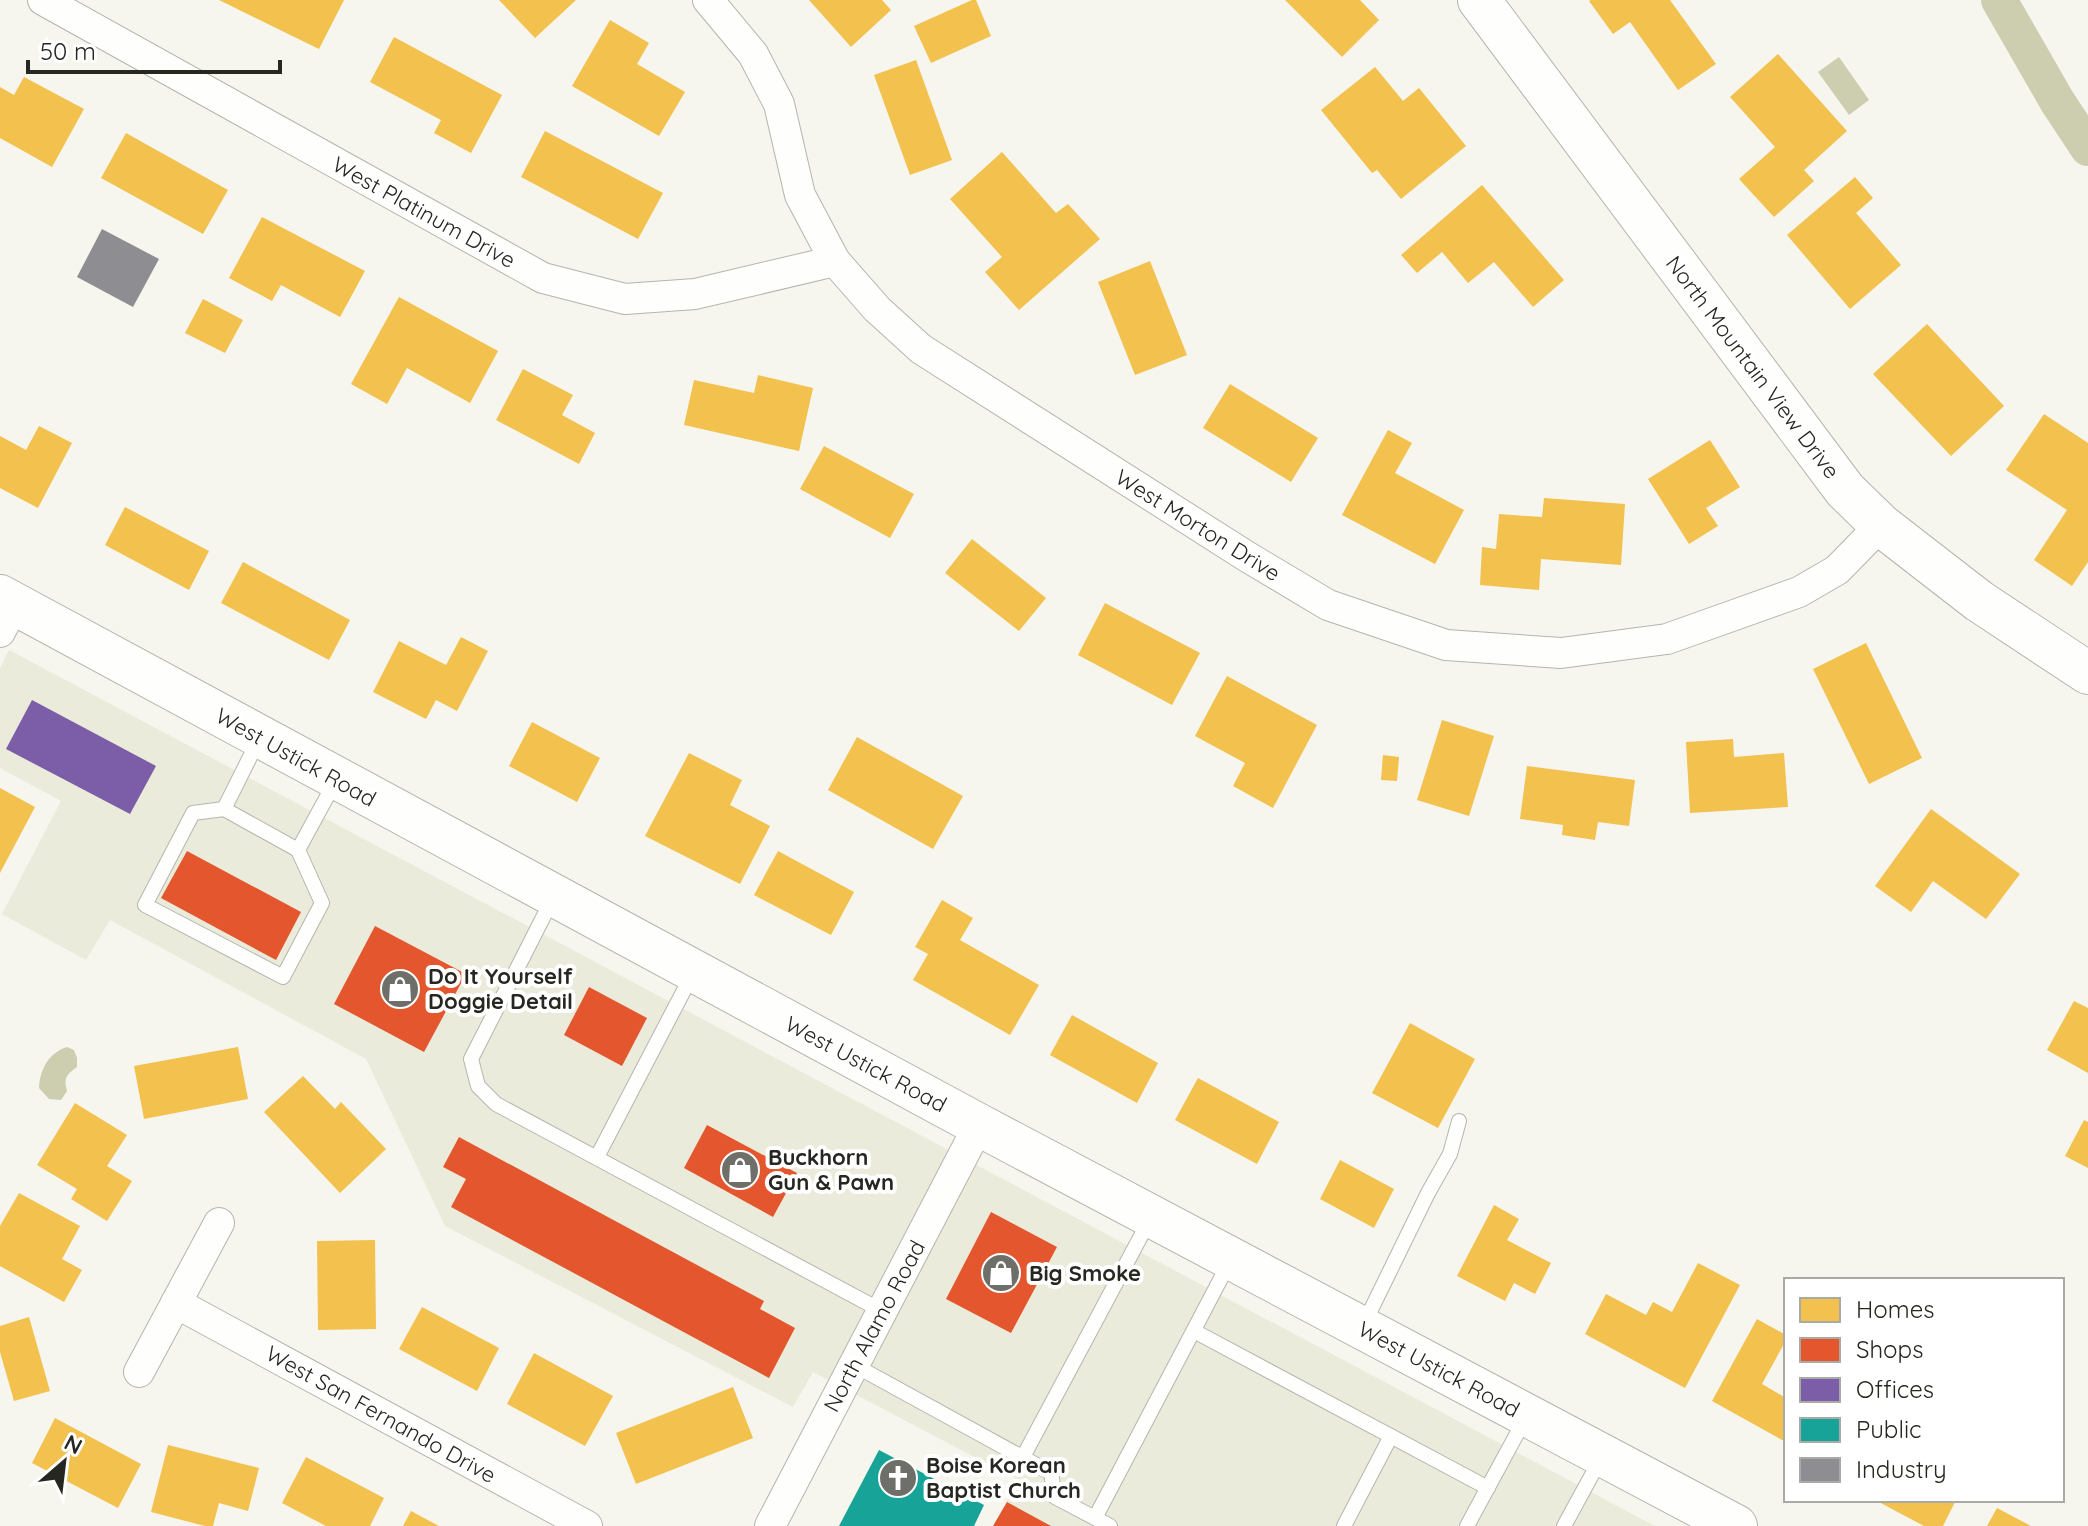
<svg xmlns="http://www.w3.org/2000/svg" width="2088" height="1526" viewBox="0 0 2088 1526" font-family="Quicksand,sans-serif">
<style>
.built{fill:#ebebdb}
.water{fill:#cdcdb0}
.homes{fill:#f2c14e}
.shops{fill:#e4572e}
.offices{fill:#7b5ea7}
.public{fill:#17a398}
.industry{fill:#8d8d92}
.lines{fill:none;stroke-linecap:round;stroke-linejoin:round}
.canal{stroke:#cdcdb0;stroke-width:36}
.lane-casing{stroke:#b5b5af;stroke-width:16}
.street-casing{stroke:#b5b5af;stroke-width:32}
.secondary-casing{stroke:#b5b5af;stroke-width:44}
.lane{stroke:#fefefc;stroke-width:14}
.street{stroke:#fefefc;stroke-width:30}
.secondary{stroke:#fefefc;stroke-width:42}
.labels{text-anchor:middle;stroke-width:8;stroke-linejoin:round;paint-order:stroke}
.street-label{font-size:22px;fill:#272721;stroke:#fff}
.poi-label{font-size:22px;font-weight:bold;fill:#272721;stroke:#fff;text-anchor:start}
</style>
<rect width="100%" height="100%" fill="#f6f6ee"/>
<!-- built -->
<path class="built" d="M9 650 1655 1526H993L1018 1480 813 1372 793 1407 445 1226 366 1059 110 920 86 960 2 914 61 801 0 768V668Z"/>
<!-- water -->
<g class="water">
<path d="M1839 57 1869 100 1849 115 1818 72Z"/>
<path d="M67 1047 74 1050 77 1058V1067C67 1074 63 1078 67 1091L61 1100 49 1099 39 1088C40 1070 48 1053 67 1047Z"/>
</g>
<!-- homes -->
<g class="homes">
<path d="M219 0H344L319 49Z"/>
<path d="M499 0H576L535 38Z"/>
<path d="M809 0H882L891 10 851 47Z"/>
<path d="M972 0H976L991 36 931 63 914 26Z"/>
<path d="M1285 0H1360L1379 20 1342 57Z"/>
<path d="M1591 0H1670L1716 64 1678 90 1630 22 1613 34 1589 1Z"/>
<path d="M610 20 649 43 637 64 685 92 659 136 572 86Z"/>
<path d="M394 37 502 95 471 153 434 133 441 120 370 82Z"/>
<path d="M1778 54 1847 131 1804 170 1814 181 1774 217 1739 179 1775 147 1730 97Z"/>
<path d="M916 60 952 160 910 175 874 75Z"/>
<path d="M1375 67 1403 101 1419 88 1466 146 1401 199 1377 170 1372 173 1321 110Z"/>
<path d="M24 77 84 109 52 167 0 138V87L14 95Z"/>
<path d="M545 131 663 193 638 239 521 177Z"/>
<path d="M126 133 228 190 203 234 101 178Z"/>
<path d="M1002 152 1056 213 1068 204 1100 239 1019 310 985 272 1002 257 950 199Z"/>
<path d="M1855 177 1873 198 1856 213 1901 265 1850 309 1787 235Z"/>
<path d="M1482 185 1564 280 1533 307 1494 262 1468 283 1442 252 1417 273 1401 255Z"/>
<path d="M262 217 365 271 340 317 281 285 272 301 229 278Z"/>
<path d="M1150 261 1187 355 1135 375 1098 282Z"/>
<path d="M399 297 498 351 470 403 407 368 387 404 351 384Z"/>
<path d="M203 299 243 320 225 353 185 333Z"/>
<path d="M1927 324 2004 406 1951 456 1873 374Z"/>
<path d="M523 369 573 395 562 415 595 433 579 464 496 420Z"/>
<path d="M758 375 813 388 799 451 684 425 694 380 754 393Z"/>
<path d="M1230 384 1318 438 1291 482 1203 428Z"/>
<path d="M2044 414 2088 443V562L2072 586 2034 560 2067 510 2006 470Z"/>
<path d="M39 426 72 443 38 508 0 488V436L26 450Z"/>
<path d="M1388 430 1412 443 1395 473 1464 510 1435 564 1342 515Z"/>
<path d="M1710 440 1740 487 1706 508 1718 526 1689 544 1648 479Z"/>
<path d="M824 446 914 494 890 538 800 489Z"/>
<path d="M1544 498 1625 504 1621 565 1541 559 1539 590 1480 585 1482 547 1496 549 1499 514 1542 517Z"/>
<path d="M125 507 209 551 189 590 105 545Z"/>
<path d="M972 539 1046 598 1019 631 945 573Z"/>
<path d="M243 562 350 620 329 660 221 603Z"/>
<path d="M1105 603 1200 653 1172 705 1078 655Z"/>
<path d="M461 637 488 651 457 711 436 700 426 719 373 692 399 641 446 665Z"/>
<path d="M1866 643 1922 758 1869 784 1813 669Z"/>
<path d="M1227 676 1317 725 1273 808 1233 786 1245 763 1195 736Z"/>
<path d="M1442 720 1494 736 1469 816 1417 800Z"/>
<path d="M532 722 600 758 577 802 509 766Z"/>
<path d="M857 737 963 796 933 849 828 790Z"/>
<path d="M1733 739 1734 757 1784 753 1788 807 1690 813 1686 742Z"/>
<path d="M689 753 742 780 730 805 770 826 740 884 645 836Z"/>
<path d="M1383 755 1399 757 1397 781 1381 780Z"/>
<path d="M1527 766 1635 780 1629 826 1598 822 1595 840 1562 835 1563 825 1520 819Z"/>
<path d="M0 788 35 807 0 873Z"/>
<path d="M1931 809 2020 874 1986 919 1933 881 1911 912 1875 886Z"/>
<path d="M778 851 854 892 831 935 754 895Z"/>
<path d="M942 900 973 918 960 940 1039 985 1010 1035 913 980 928 954 915 947Z"/>
<path d="M2074 1001 2088 1008V1073L2047 1050Z"/>
<path d="M1072 1015 1158 1063 1137 1103 1050 1055Z"/>
<path d="M1410 1023 1475 1059 1438 1128 1372 1093Z"/>
<path d="M238 1047 248 1099 144 1119 134 1066Z"/>
<path d="M303 1076 335 1109 341 1102 386 1149 340 1193 264 1112Z"/>
<path d="M1198 1078 1279 1122 1257 1164 1175 1120Z"/>
<path d="M75 1103 127 1135 107 1166 132 1181 107 1221 71 1199 77 1189 37 1165Z"/>
<path d="M2084 1120 2088 1122V1168L2065 1156Z"/>
<path d="M1340 1160 1394 1189 1374 1228 1320 1199Z"/>
<path d="M19 1193 80 1226 62 1259 82 1270 64 1302 0 1266V1226Z"/>
<path d="M1494 1205 1519 1219 1507 1240 1551 1263 1535 1294 1514 1283 1505 1301 1457 1276Z"/>
<path d="M375 1240 376 1329 318 1330 317 1241Z"/>
<path d="M1698 1263 1740 1285 1685 1388 1585 1334 1606 1294 1646 1315 1653 1302 1672 1312Z"/>
<path d="M422 1307 499 1348 477 1391 399 1349Z"/>
<path d="M29 1317 50 1391 14 1401 0 1352V1326Z"/>
<path d="M1757 1319 1786 1335V1340L1762 1384 1786 1398V1438L1784 1441 1712 1401Z"/>
<path d="M534 1353 613 1396 585 1446 507 1404Z"/>
<path d="M733 1387 753 1438 636 1484 616 1433Z"/>
<path d="M55 1418 141 1464 118 1508 32 1463Z"/>
<path d="M168 1445 259 1468 248 1511 219 1503 213 1526H205L151 1512Z"/>
<path d="M306 1457 384 1498 370 1526H326L282 1503Z"/>
<path d="M1875 1500H1956L1943 1526H1924Z"/>
<path d="M1997 1508 2031 1526H1987Z"/>
<path d="M411 1511 439 1526H403Z"/>
</g>
<!-- shops -->
<g class="shops">
<path d="M187 851 301 912 276 960 161 898Z"/>
<path d="M375 926 466 974 424 1052 334 1004Z"/>
<path d="M589 987 647 1018 622 1066 564 1035Z"/>
<path d="M707 1125 797 1173 773 1217 684 1168Z"/>
<path d="M459 1137 764 1301 760 1309 795 1328 769 1378 451 1207 466 1179 443 1167Z"/>
<path d="M991 1212 1057 1247 1011 1333 946 1299Z"/>
<path d="M1007 1502 1051 1526H993Z"/>
</g>
<!-- offices -->
<path class="offices" d="M32 700 156 766 130 814 6 749Z"/>
<!-- public -->
<path class="public" d="M879 1450 984 1505 974 1526H839Z"/>
<!-- industry -->
<path class="industry" d="M102 229 159 259 133 307 77 277Z"/>
<g class="lines">
<!-- canal -->
<path class="canal" d="M1999 0 2057 101 2088 148"/>
<!-- lane casing -->
<g class="lane-casing">
<g id="lane">
<path d="M258 741 224 809 298 850 335 782"/>
<path d="M224 809 193 813 145 905 283 977 322 903 298 850"/>
<path d="M553 898 471 1059 478 1086 496 1104 882 1311"/>
<path d="M597 1157 693 973"/>
<path d="M1364 1324 1428 1193 1450 1154 1459 1121"/>
<path d="M1194 1331 1488 1488"/>
<path d="M854 1365 1051 1473 1055 1497 1110 1526"/>
<path d="M1023 1457 1149 1221"/>
<path d="M1095 1518 1229 1263"/>
<path d="M1344 1526 1391 1436"/>
<path d="M1467 1526 1526 1417"/>
<path d="M1564 1526 1600 1460"/>
</g>
</g>
<!-- street casing -->
<g class="street-casing">
<g id="street">
<path d="M43 0 543 278 625 299 695 294 835 261"/>
<path d="M708 0 753 54 779 104 800 195 835 261 877 309 921 349 1246 556 1328 605 1446 645 1561 653 1667 639 1799 592 1837 570 1881 525"/>
<path d="M0 632 15 604"/>
<path d="M176 1303 587 1526"/>
<path d="M139 1372 219 1223"/>
<path d="M770 1526 979 1125"/>
</g>
</g>
<!-- secondary casing -->
<g class="secondary-casing">
<g id="secondary">
<path d="M1479 0 1845 490 1881 525 1979 601 2088 673"/>
<path d="M0 596 979 1125 1736 1526"/>
</g>
</g>
<!-- lane -->
<use href="#lane" class="lane"/>
<!-- street -->
<use href="#street" class="street"/>
<!-- secondary -->
<use href="#secondary" class="secondary"/>
</g>
<!-- icons -->
<defs>
<g id="shop-disc" transform="scale(2)"><circle r="9.5" fill="#6f6f69" stroke="#fff"/><path d="M-5-2.5h2.3a2.7 3.5 0 0 1 5.4 0H5L5.5 6h-11ZM-1.5-2.5h3a1.5 2.3 0 0 0-3 0Z" fill="#fff"/></g>
<g id="church-disc" transform="scale(2)"><circle r="9.5" fill="#6f6f69" stroke="#fff"/><path d="M-1.2-6h2.4v3.5h3.3v2.4h-3.3V6h-2.4V-.1h-3.3v-2.4h3.3Z" fill="#fff"/></g>
</defs>
<g fill-rule="evenodd">
<use href="#shop-disc" x="400" y="989"/>
<use href="#shop-disc" x="740" y="1170"/>
<use href="#shop-disc" x="1001" y="1273"/>
<use href="#church-disc" x="898" y="1478"/>
</g>
<g class="labels">
<!-- street labels -->
<g class="street-label">
<text transform="translate(424 212) rotate(29)" y="8">West Platinum Drive</text>
<text transform="translate(1753 367) rotate(53)" y="8">North Mountain View Drive</text>
<text transform="translate(1198 525) rotate(32)" y="8">West Morton Drive</text>
<text transform="translate(296 757) rotate(29)" y="8">West Ustick Road</text>
<text transform="translate(866 1064) rotate(28)" y="8">West Ustick Road</text>
<text transform="translate(874 1326) rotate(-62)" y="8">North Alamo Road</text>
<text transform="translate(1439 1369) rotate(28)" y="8">West Ustick Road</text>
<text transform="translate(381 1414) rotate(29)" y="8">West San Fernando Drive</text>
</g>
<!-- poi labels -->
<g class="poi-label">
<text x="428" y="984">Do It Yourself<tspan x="428" dy="25">Doggie Detail</tspan></text>
<text x="768" y="1165">Buckhorn<tspan x="768" dy="25">Gun &amp; Pawn</tspan></text>
<text x="1029" y="1281">Big Smoke</text>
<text x="926" y="1473">Boise Korean<tspan x="926" dy="25">Baptist Church</tspan></text>
</g>
</g>
<!-- legend -->
<rect x="1784" y="1278" width="280" height="224" fill="#ffffff" stroke="#a9a9a6" stroke-width="2"/>
<rect x="1800" y="1298" width="40" height="24" fill="#f2c14e" stroke="#a9a9a6" stroke-width="2"/>
<text x="1856" y="1318" font-size="24" fill="#272721">Homes</text>
<rect x="1800" y="1338" width="40" height="24" fill="#e4572e" stroke="#a9a9a6" stroke-width="2"/>
<text x="1856" y="1358" font-size="24" fill="#272721">Shops</text>
<rect x="1800" y="1378" width="40" height="24" fill="#7b5ea7" stroke="#a9a9a6" stroke-width="2"/>
<text x="1856" y="1398" font-size="24" fill="#272721">Offices</text>
<rect x="1800" y="1418" width="40" height="24" fill="#17a398" stroke="#a9a9a6" stroke-width="2"/>
<text x="1856" y="1438" font-size="24" fill="#272721">Public</text>
<rect x="1800" y="1458" width="40" height="24" fill="#8d8d92" stroke="#a9a9a6" stroke-width="2"/>
<text x="1856" y="1478" font-size="24" fill="#272721">Industry</text>
<!-- north arrow -->
<g transform="translate(64 1462) rotate(28)" stroke="#ffffff" stroke-width="6" paint-order="stroke">
<path d="M0-6L14 30L0 20L-14 30Z" fill="#272721"/>
<text y="-12" font-size="22" font-weight="bold" text-anchor="middle" fill="#272721">N</text>
</g>
<!-- scale -->
<path d="M28 60v12h252v-12" fill="none" stroke="#272721" stroke-width="4"/>
<text x="40" y="60" font-size="24" fill="#272721" stroke="#ffffff" stroke-width="6" paint-order="stroke">50 m</text>
</svg>
